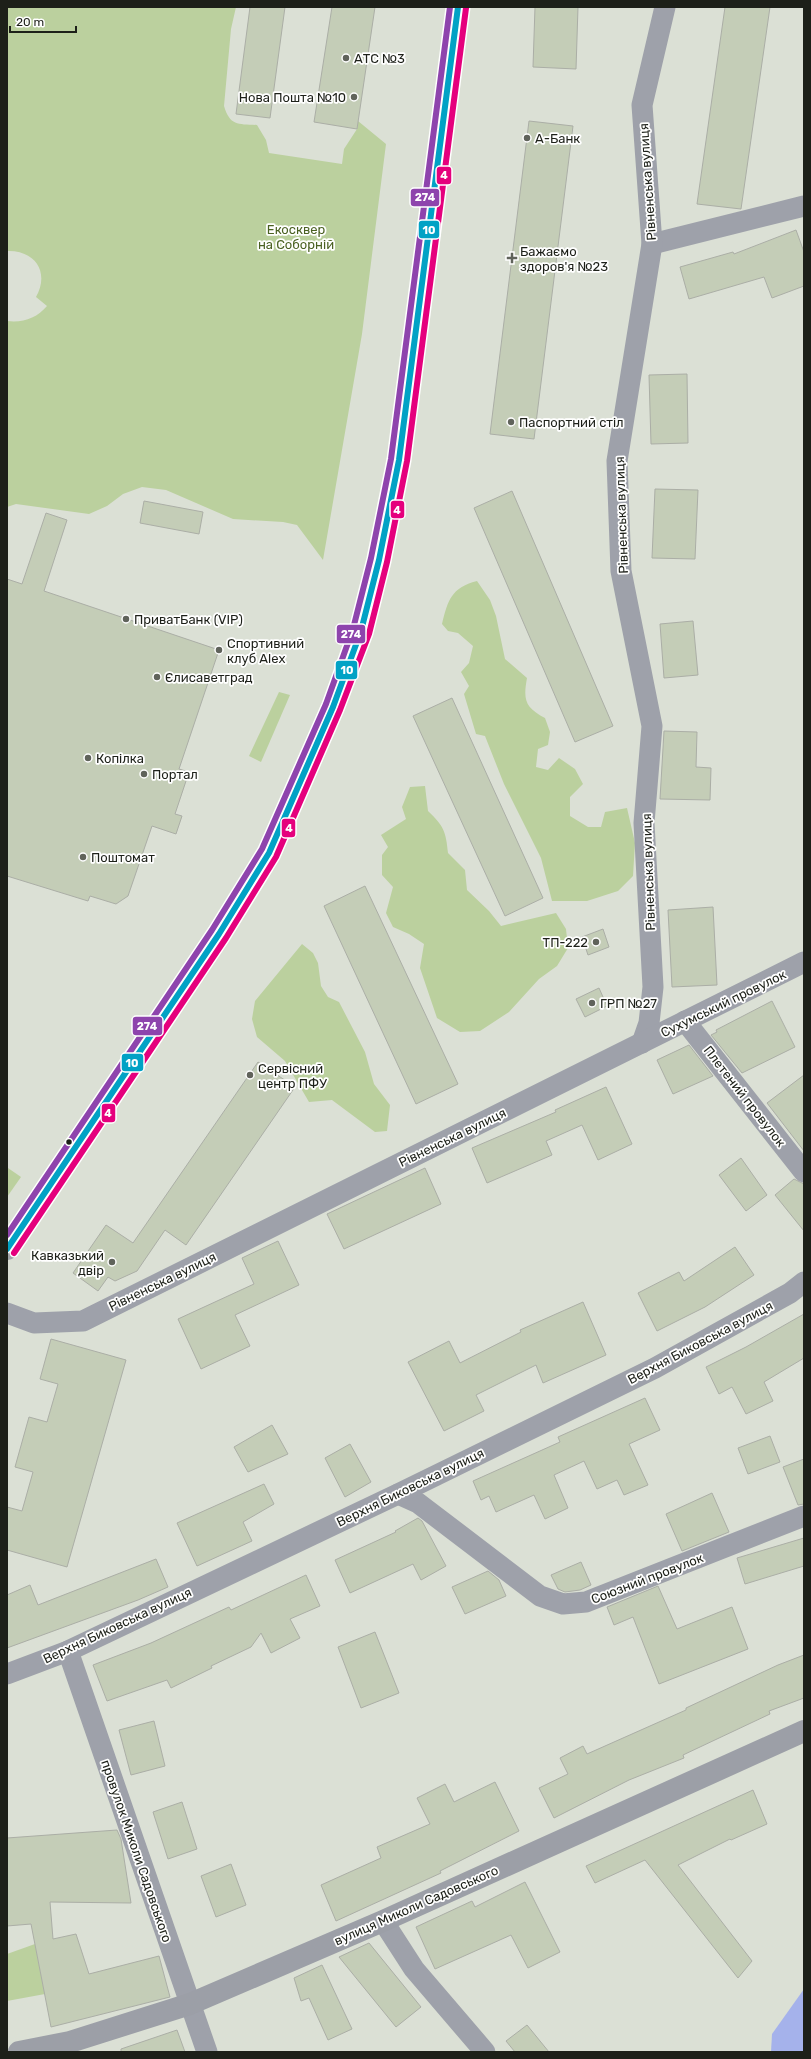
<svg xmlns="http://www.w3.org/2000/svg" width="811" height="2059" viewBox="0 0 811 2059" font-family="Rubik,sans-serif">
<style>
.green{fill:#bbd09e}
.water{fill:#a5b2eb}
.building{fill:#c4cdb7;stroke:#abaea6}
.lines{fill:none;stroke-linecap:round;stroke-linejoin:round}
.street{stroke:#9ea1aa;stroke-width:21}
.secondary{stroke:#9c9fa7;stroke-width:22}
.primary{stroke:#a0a4a9;stroke-width:22}
.bus-1-casing{stroke:#fff;stroke-width:9}
.bus-2-casing{stroke:#fff;stroke-width:9}
.bus-3-casing{stroke:#fff;stroke-width:9}
.bus-1{stroke:#01a2c5;stroke-width:6}
.bus-2{stroke:#e5007d;stroke-width:6}
.bus-3{stroke:#8e44ad;stroke-width:6}
.poi-dot{fill:#60635b;stroke:#fff;stroke-width:1.5}
.bus-dot{fill:#1d2019;stroke:#fff;stroke-width:1.5}
.labels{text-anchor:middle;stroke-width:3.5;stroke-linejoin:round;paint-order:stroke}
.poi-label{font-size:13px;fill:#1d2019;stroke:#fff;text-anchor:start}
.street-label{font-size:13px;fill:#1d2019;stroke:#fff}
.park-label{font-size:13px;fill:#4a6122;stroke:#fff}
.line-badge{stroke:#fff;stroke-width:1.5}
.badge-label{font-size:11px;text-anchor:middle;font-weight:bold;fill:#fff}
</style>
<rect width="100%" height="100%" fill="#dbe0d5"/>
<!-- green -->
<g class="green">
<path d="M7 7H236L231 29 224 106C230 126 238 124 257 125L266 140 269 153 342 164 344 149 357 129 358 121 386 144 362 334 323 560 297 525 283 522 233 519 166 490 142 487 123 494 107 506 89 514 16 504 7 507V321C23 323 37 318 47 306L36 297C50 272 35 250 7 251Z"/>
<path d="M477 581 490 600 496 616 505 659 527 678C523 700 525 707 545 718L550 732 548 745 538 749 536 767 548 770 559 758 575 769 583 784 570 797V816L588 827H601L605 812 627 808 635 843 633 876 618 891 587 901H552L541 858 504 784 485 736 476 734 464 694 469 686 461 672 469 663 473 646 458 633 448 631 442 624C448 600 451 588 477 581Z"/>
<path d="M279 692 290 695 261 762 249 756Z"/>
<path d="M425 786 428 811C444 826 446 832 448 853L465 870 467 890 489 911 501 926 556 913 566 929 568 948 557 966 539 979 509 1012 480 1031 460 1032 437 1018 420 968 424 944 409 934 393 927 386 913 393 887 382 875V855L388 847 381 835 406 819 402 807 410 787Z"/>
<path d="M302 944 313 953 318 963 321 986 328 997 339 1002 365 1052 374 1084 390 1105 387 1131 375 1132 332 1100 309 1102 285 1061 257 1037 252 1019 255 1001Z"/>
<path d="M8 1168 21 1177 7 1197V1170Z"/>
<path d="M35 1944 45 1994 7 2001V1954Z"/>
</g>
<!-- water -->
<path class="water" d="M804 1989V2052H771L772 2034Z"/>
<!-- building -->
<g class="building">
<path d="M250 7H285L270 118 236 114Z"/>
<path d="M332 7H375L357 129 314 122Z"/>
<path d="M535 7H578L576 69 533 67Z"/>
<path d="M725 7H770L741 209 697 204Z"/>
<path d="M529 121 573 126 534 439 490 434Z"/>
<path d="M796 230 804 252V286L772 298 764 277 689 299 680 267 733 252 734 254Z"/>
<path d="M687 374 688 443 651 444 649 375Z"/>
<path d="M655 489 698 490 695 559 652 558Z"/>
<path d="M512 491 613 726 575 742 474 508Z"/>
<path d="M144 501 203 512 199 534 140 523Z"/>
<path d="M46 513 67 520 44 591 219 650 179 769 189 772 175 814 182 816 176 834 152 826 128 896 116 904 90 896 88 901 7 876V579L22 584Z"/>
<path d="M693 621 698 675 664 678 660 624Z"/>
<path d="M452 698 543 898 505 916 413 716Z"/>
<path d="M664 731 697 732 696 767 711 768 710 800 660 799Z"/>
<path d="M365 886 458 1084 416 1104 324 906Z"/>
<path d="M713 907 717 985 672 987 668 910Z"/>
<path d="M603 929 609 947 588 955 582 937Z"/>
<path d="M599 988 607 1006 585 1017 576 999Z"/>
<path d="M772 1001 795 1047 742 1073 711 1035 717 1032 716 1030Z"/>
<path d="M689 1045 713 1076 673 1094 657 1060Z"/>
<path d="M258 1062 295 1087 186 1245 165 1230 137 1271 115 1281 108 1277 98 1291 73 1273 106 1225 133 1243Z"/>
<path d="M804 1075V1151L767 1103Z"/>
<path d="M606 1087 632 1144 598 1160 582 1125 546 1141 552 1155 487 1183 472 1148 556 1112 555 1110Z"/>
<path d="M741 1158 767 1195 746 1211 719 1175Z"/>
<path d="M425 1168 441 1204 344 1249 327 1214Z"/>
<path d="M794 1179 804 1184V1231L775 1195Z"/>
<path d="M278 1241 299 1285 235 1315 250 1346 201 1369 178 1319 254 1284 242 1258Z"/>
<path d="M735 1247 754 1275 705 1307 657 1331 638 1293 679 1272 684 1281Z"/>
<path d="M583 1302 606 1355 543 1383 536 1365 476 1395 484 1411 444 1431 408 1362 449 1341 460 1363 521 1332 520 1330Z"/>
<path d="M804 1314V1358L764 1382 773 1401 746 1414 732 1387 719 1394 706 1367 746 1347Z"/>
<path d="M51 1339 126 1360 67 1567 7 1550V1507L22 1511 33 1472 15 1467 29 1417 47 1422 58 1384 40 1379Z"/>
<path d="M645 1398 660 1430 629 1444 648 1485 624 1495 617 1480 597 1489 584 1461 554 1475 568 1508 545 1519 534 1495 496 1512 489 1496 481 1500 473 1481 560 1442 558 1437Z"/>
<path d="M272 1425 288 1454 248 1472 234 1447Z"/>
<path d="M770 1436 780 1462 748 1474 738 1448Z"/>
<path d="M350 1444 371 1482 345 1497 325 1458Z"/>
<path d="M804 1459V1504L798 1505 783 1467Z"/>
<path d="M264 1484 274 1504 243 1522 252 1541 197 1566 177 1523Z"/>
<path d="M712 1493 729 1532 682 1551 666 1514Z"/>
<path d="M418 1518 422 1521 446 1566 421 1580 413 1564 350 1593 335 1560 396 1532 395 1531Z"/>
<path d="M804 1538V1566L745 1584 737 1558Z"/>
<path d="M156 1559 168 1587 138 1600 7 1648V1595L30 1585 38 1605Z"/>
<path d="M581 1562 591 1585 580 1590 565 1592 558 1589 551 1575Z"/>
<path d="M488 1571 499 1580 506 1596 465 1614 452 1587Z"/>
<path d="M306 1575 320 1606 290 1619 300 1638 271 1653 261 1633 251 1647 211 1666 212 1668 171 1688 167 1680 107 1701 93 1665 151 1643 229 1607 231 1610Z"/>
<path d="M658 1586 677 1629 732 1607 748 1649 659 1684 633 1617 614 1625 607 1607Z"/>
<path d="M375 1632 399 1693 361 1708 338 1647Z"/>
<path d="M804 1655V1698L769 1711 770 1714 683 1755 684 1758 629 1780 554 1818 539 1788 568 1774 560 1758 583 1746 587 1754 686 1710V1708L778 1665Z"/>
<path d="M154 1721 165 1766 131 1775 119 1730Z"/>
<path d="M495 1782 519 1831 440 1871 441 1873 336 1921 321 1885 381 1858 377 1847 430 1824 417 1798 445 1784 454 1802Z"/>
<path d="M753 1790 767 1824 731 1840 730 1839 678 1865 752 1961 738 1978 645 1860 595 1883 586 1866Z"/>
<path d="M182 1802 197 1849 168 1859 153 1812Z"/>
<path d="M117 1830 121 1839 131 1903 50 1902 53 1939 76 1934 89 1974 159 1956 170 1997 51 2027 31 1924 7 1926V1838Z"/>
<path d="M231 1864 246 1905 216 1917 201 1876Z"/>
<path d="M525 1882 560 1952 528 1968 511 1935 435 1969 416 1927 472 1901 475 1907Z"/>
<path d="M369 1943 421 2007 396 2027 339 1957Z"/>
<path d="M322 1965 352 2029 328 2040 309 1998 301 2001 294 1978Z"/>
<path d="M527 2025 549 2052H515L506 2041Z"/>
<path d="M177 2030 185 2052H121V2049Z"/>
</g>
<g class="lines">
<!-- street -->
<g class="street">
<path d="M652 244 804 206"/>
<path d="M685 1021 804 1172"/>
<path d="M642 1043 649 1023 653 987 644 823 652 726 621 571 617 461 652 244 642 105 665 7"/>
<path d="M7 1313 34 1323 83 1321 804 962"/>
<path d="M398 1494 418 1503 540 1596 563 1604 586 1602 804 1516"/>
<path d="M68 1651 207 2052"/>
<path d="M7 1674 68 1651 398 1494 655 1368 790 1293 804 1282"/>
<path d="M383 1921 414 1969 485 2052"/>
</g>
<!-- secondary -->
<path class="secondary" d="M19 2052 70 2042 190 2004 383 1921 804 1731"/>
<!-- primary -->
<path class="primary" d="M7 1249 219 934 269 853 333 707 361 631 379 560 399 460 458 7"/>
<!-- bus-1 casing -->
<g class="bus-1-casing">
<path id="bus-1" d="M7 1249 219 934 269 853 333 707 361 631 379 560 399 460 458 7"/>
</g>
<!-- bus-2 casing -->
<g class="bus-2-casing">
<path id="bus-2" d="M14 1253 226 938 276 857 340 710 369 634 387 562 407 461 466 8"/>
</g>
<!-- bus-3 casing -->
<g class="bus-3-casing">
<path id="bus-3" d="M7 1235 212 930 262 849 326 704 353 629 371 558 391 459 450 7"/>
</g>
<!-- bus-1 -->
<use href="#bus-1" class="bus-1"/>
<!-- bus-2 -->
<use href="#bus-2" class="bus-2"/>
<!-- bus-3 -->
<use href="#bus-3" class="bus-3"/>
</g>
<!-- markers -->
<g class="poi-dot">
<circle cx="346" cy="58" r="4"/>
<circle cx="354" cy="97" r="4"/>
<circle cx="527" cy="138" r="4"/>
<path d="M510 252h4v4h4v4h-4v4h-4v-4h-4v-4h4z"/>
<circle cx="511" cy="422" r="4"/>
<circle cx="126" cy="619" r="4"/>
<circle cx="219" cy="650" r="4"/>
<circle cx="157" cy="677" r="4"/>
<circle cx="88" cy="758" r="4"/>
<circle cx="144" cy="774" r="4"/>
<circle cx="83" cy="857" r="4"/>
<circle cx="596" cy="942" r="4"/>
<circle cx="592" cy="1003" r="4"/>
<circle cx="250" cy="1075" r="4"/>
<circle cx="112" cy="1262" r="4"/>
</g>
<circle class="bus-dot" cx="69" cy="1142" r="3.5"/>
<g class="labels">
<!-- poi labels -->
<g class="poi-label">
<text x="354" y="63">АТС №3</text>
<text x="346" y="102" text-anchor="end">Нова Пошта №10</text>
<text x="535" y="143">А-Банк</text>
<text x="520" y="256">Бажаємо<tspan x="520" dy="15">здоров'я №23</tspan></text>
<text x="519" y="427">Паспортний стіл</text>
<text x="134" y="624">ПриватБанк (VIP)</text>
<text x="227" y="648">Спортивний<tspan x="227" dy="15">клуб Alex</tspan></text>
<text x="165" y="682">Єлисаветград</text>
<text x="96" y="763">Копілка</text>
<text x="152" y="779">Портал</text>
<text x="91" y="862">Поштомат</text>
<text x="588" y="947" text-anchor="end">ТП-222</text>
<text x="600" y="1008">ГРП №27</text>
<text x="258" y="1073">Cервісний<tspan x="258" dy="15">центр ПФУ</tspan></text>
<text x="104" y="1260" text-anchor="end">Кавказький<tspan x="104" dy="15">двір</tspan></text>
</g>
<!-- street labels -->
<g class="street-label">
<text transform="translate(647 182) rotate(-94)" y="5">Рівненська вулиця</text>
<text transform="translate(621 515) rotate(-92)" y="5">Рівненська вулиця</text>
<text transform="translate(648 872) rotate(-92)" y="5">Рівненська вулиця</text>
<text transform="translate(723 1003) rotate(-26)" y="5">Сухумський провулок</text>
<text transform="translate(745 1096) rotate(52)" y="5">Плетений провулок</text>
<text transform="translate(452 1137) rotate(-26)" y="5">Рівненська вулиця</text>
<text transform="translate(162 1281) rotate(-26)" y="5">Рівненська вулиця</text>
<text transform="translate(700 1342) rotate(-28)" y="5">Верхня Биковська вулиця</text>
<text transform="translate(410 1487) rotate(-26)" y="5">Верхня Биковська вулиця</text>
<text transform="translate(647 1578) rotate(-21)" y="5">Союзний провулок</text>
<text transform="translate(117 1625) rotate(-25)" y="5">Верхня Биковська вулиця</text>
<text transform="translate(137 1851) rotate(71)" y="5">провулок Миколи Садовського</text>
<text transform="translate(416 1905) rotate(-24)" y="5">вулиця Миколи Садовського</text>
</g>
<!-- park labels -->
<g class="park-label">
<text x="296" y="234">Екосквер<tspan x="296" dy="15">на Соборній</tspan></text>
</g>
</g>
<g class="line-badge">
<rect x="436" y="166" width="16" height="19" rx="4" fill="#e5007d"/>
<rect x="410" y="188" width="30" height="19" rx="4" fill="#8e44ad"/>
<rect x="418" y="220" width="22" height="19" rx="4" fill="#01a2c5"/>
<rect x="390" y="500" width="15" height="19" rx="4" fill="#e5007d"/>
<rect x="336" y="624" width="30" height="20" rx="4" fill="#8e44ad"/>
<rect x="335" y="660" width="23" height="20" rx="4" fill="#01a2c5"/>
<rect x="281" y="818" width="15" height="20" rx="4" fill="#e5007d"/>
<rect x="132" y="1016" width="31" height="20" rx="4" fill="#8e44ad"/>
<rect x="121" y="1053" width="23" height="19" rx="4" fill="#01a2c5"/>
<rect x="101" y="1103" width="15" height="20" rx="4" fill="#e5007d"/>
</g>
<g class="badge-label">
<text x="444" y="179">4</text>
<text x="425" y="201">274</text>
<text x="429" y="234">10</text>
<text x="397" y="514">4</text>
<text x="351" y="638">274</text>
<text x="347" y="674">10</text>
<text x="289" y="832">4</text>
<text x="147" y="1030">274</text>
<text x="132" y="1067">10</text>
<text x="108" y="1117">4</text>
</g>
<!-- border -->
<rect width="811" height="2059" fill="none" stroke="#1d2019" stroke-width="16"/>
<!-- scale -->
<path d="M10 26v6h66v-6" fill="none" stroke="#1d2019" stroke-width="2"/>
<text x="16" y="26" font-size="12" fill="#1d2019" stroke="#ffffff" stroke-width="3" paint-order="stroke">20 m</text>
</svg>
